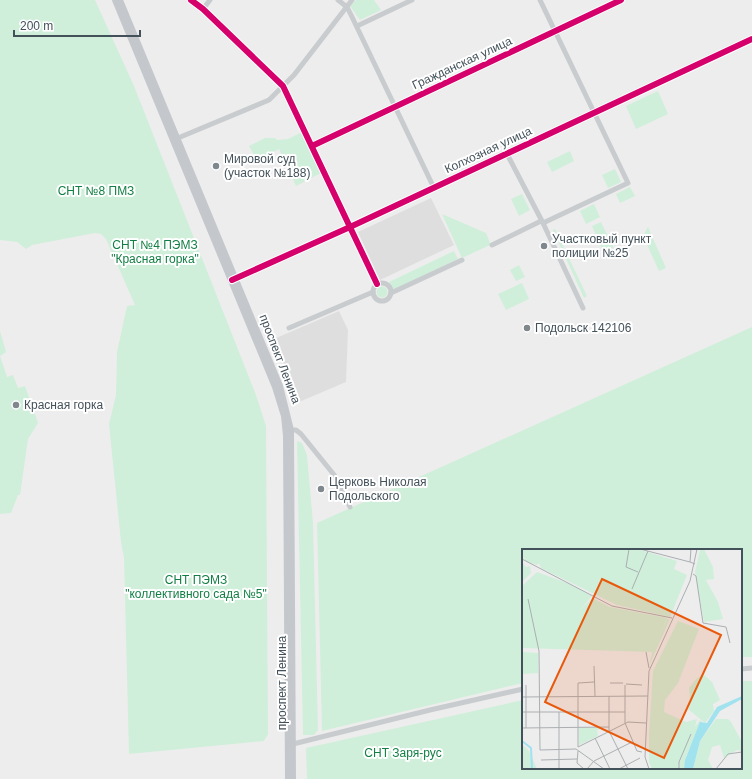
<svg xmlns="http://www.w3.org/2000/svg" width="752" height="779" viewBox="0 0 752 779" font-family="Helvetica,sans-serif">
<style>
.education{fill:#dfdedf}
.green{fill:#cfefda}
.lines{fill:none;stroke-linecap:round;stroke-linejoin:round}
.minor{stroke:#c9ccce;stroke-width:5}
.major{stroke:#c4c8cc;stroke-width:6}
.cycleway-casing{stroke:#fff;stroke-width:8}
.cycleway{stroke:#d6006c;stroke-width:6}
.poi-dot{fill:#7f888d;stroke:#fff;stroke-width:1.5}
.labels{text-anchor:middle;stroke-width:4;stroke-linejoin:round;paint-order:stroke}
.street-label{font-size:12px;fill:#43515a;stroke:#fff}
.poi-label{font-size:12px;fill:#43515a;stroke:#fff;text-anchor:start}
.park-label{font-size:12px;fill:#117f43;stroke:#fff}
.inset-river{fill:none;stroke:#a1e2ef;stroke-width:2}
.inset-road{fill:none;stroke:#aaafb2;stroke-width:1}
.view{fill:#e8590c;fill-opacity:0.15;stroke:#e8590c;stroke-width:2}
.inset-edge{fill:none;stroke:#43515a;stroke-width:2}
</style>
<rect width="100%" height="100%" fill="#eeeded"/>
<!-- education -->
<g class="education">
<path d="M431 198 454 245 380 280 358 232Z"/>
<path d="M339 311 348 330 346 382 299 402 274 339Z"/>
</g>
<!-- green -->
<g class="green">
<path d="M0 0H95L134 86 256 395 266 426 268 734 264 741 129 754 124 558 121 542 109 424 116 395 117 352 127 306 135 305 106 239 101 234 95 233 32 245 26 249 17 242 0 240Z"/>
<path d="M356 0H374L381 10 360 20 350 6Z"/>
<path d="M658 91 668 114 636 129 626 106Z"/>
<path d="M302 132 321 173 296 186 279 149 257 160 249 146 265 138H275L277 140 288 139Z"/>
<path d="M570 151 574 161 552 172 547 162Z"/>
<path d="M615 169 621 182 608 188 602 175Z"/>
<path d="M630 187 635 196 620 203 616 194Z"/>
<path d="M522 194 530 210 519 216 511 199Z"/>
<path d="M594 204 600 217 586 224 580 211Z"/>
<path d="M442 214 486 233 490 243V245L462 258Z"/>
<path d="M601 222 614 249 604 254 592 226Z"/>
<path d="M648 227 666 268 659 271 643 236Z"/>
<path d="M555 229 587 296 584 298 553 230Z"/>
<path d="M454 251 458 259 393 290 389 282Z"/>
<path d="M519 265 525 277 516 281 510 270Z"/>
<path d="M522 283 529 299 506 310 498 294Z"/>
<circle cx="382" cy="292" r="5.5"/>
<path d="M752 327V657H741V550H523V683L322 731 317 523Z"/>
<path d="M0 331 6 352 0 356 7 377 13 375 18 388 25 386 38 423 28 439 20 495H18L11 513 0 514Z"/>
<path d="M297 441 302 443 307 455 313 523 318 730 314 735H303Z"/>
<path d="M741 681H752V779H307L306 748 523 700V768H741Z"/>
</g>
<g class="lines">
<!-- minor -->
<g class="minor">
<path d="M191 0 203 9 283 86 377 284"/>
<path d="M338 0 347 7 353 19 434 188"/>
<path d="M540 0 628 183 543 223"/>
<path d="M203 9 210 0"/>
<path d="M357 26 412 0"/>
<path d="M178 138 269 100 294 75 352 0"/>
<path d="M312 146 621 0"/>
<path d="M507 154 543 223 583 308"/>
<path d="M492 245 541 221"/>
<path d="M232 280 350 227 752 39"/>
<circle cx="382" cy="292" r="9"/>
<path d="M391 293 462 260"/>
<path d="M289 328 373 292"/>
<path d="M291 430H296L301 434 335 476 350 507"/>
<path d="M741 669 752 668"/>
<path d="M293 744 430 710 523 689"/>
</g>
<!-- major -->
<g class="major">
<path d="M115 0 275 387 284 416 286 436 288 779"/>
<path d="M120 0 280 386 291 430 293 779"/>
</g>
<!-- cycleway casing -->
<g class="cycleway-casing">
<g id="cycleway">
<path d="M191 0 203 9 283 86 377 284"/>
<path d="M312 146 621 0"/>
<path d="M232 280 350 227 752 39"/>
</g>
</g>
<!-- cycleway -->
<use href="#cycleway" class="cycleway"/>
</g>
<!-- markers -->
<g class="poi-dot">
<circle cx="216" cy="166" r="4"/>
<circle cx="544" cy="246" r="4"/>
<circle cx="527" cy="328" r="4"/>
<circle cx="16" cy="405" r="4"/>
<circle cx="321" cy="489" r="4"/>
</g>
<g class="labels">
<!-- street labels -->
<g class="street-label">
<text transform="translate(462 63) rotate(-25)" y="4">Гражданская улица</text>
<text transform="translate(488 150) rotate(-25)" y="4">Колхозная улица</text>
<text transform="translate(280 359) rotate(69)" y="4">проспект Ленина</text>
<text transform="translate(282 683) rotate(-90)" y="4">проспект Ленина</text>
</g>
<!-- poi labels -->
<g class="poi-label">
<text x="224" y="163">Мировой суд<tspan x="224" dy="14">(участок №188)</tspan></text>
<text x="552" y="243">Участковый пункт<tspan x="552" dy="14">полиции №25</tspan></text>
<text x="535" y="332">Подольск 142106</text>
<text x="24" y="409">Красная горка</text>
<text x="329" y="486">Церковь Николая<tspan x="329" dy="14">Подольского</tspan></text>
</g>
<!-- park labels -->
<g class="park-label">
<text x="96" y="195">СНТ №8 ПМЗ</text>
<text x="155" y="249">СНТ №4 ПЭМЗ<tspan x="155" dy="14">"Красная горка"</tspan></text>
<text x="196" y="584">СНТ ПЭМЗ<tspan x="196" dy="14">"коллективного сада №5"</tspan></text>
<text x="403" y="757">СНТ Заря-рус</text>
</g>
</g>
<!-- overview -->
<g transform="translate(522 549)">
<rect width="220" height="220" fill="#eeeded"/>
<path d="M0 0H116L155 12 152 20 165 26 148 68 95 56 29 24 19 19 17 14 15 16 5 13 0 8ZM182 0 191 18 192 30 184 31 196 53 201 70 182 73 173 23 178 1ZM0 13 4 18 8 17 9 24 0 33ZM15 23 48 35 70 47 57 62 70 49 88 58 145 69 134 94 145 70H148L127 117 130 103 1 99 0 37ZM156 72 177 80 156 134 143 151 142 163 164 173 175 170 173 178 178 171 180 173 164 207 162 220H158V213L165 197 158 212 157 220H130L127 213V185L131 122ZM0 103 16 104V124L0 125ZM182 126 190 133 198 151 191 155 192 162 183 174 166 160 168 149 167 139 175 129ZM194 170H206L209 173 220 193V202L215 201 202 209 198 196 190 198 186 211 191 220H171L178 192ZM57 179H81L75 181 76 187 57 196ZM0 195 7 202 15 220H0Z" fill="#cfefda"/>
<path d="M220 147V150L198 162 178 192 171 220H162L163 211 178 173 185 174 195 158Z" fill="#a1e2ef"/>
<path class="inset-river" d="M0 192 9 199 10 220"/>
<path class="inset-road" d="M107 0 104 18 116 23M118 0 168 13M169 0 168 13 173 15M0 10 90 57 150 69M171 25 174 27 181 74 204 78 208 94M110 40 126 2M6 50 17 102 18 201 54 200M124 103 127 119M72 117 73 147M88 134H101M104 135 120 136M103 136V174L115 202 120 203M87 147V182L106 220M0 148 126 147M0 163H103M37 163V220M0 179 87 178M4 179V136M73 189 88 220M56 198V134L72 133M56 198 106 173 124 174M54 200 82 220M56 202 55 214 62 220M19 211 55 210M65 220 72 212 110 193M97 220 118 209M127 220 123 208 127 122 168 32 175 0M157 220V213L169 185M194 220 206 205 220 203"/>
<path class="view" d="M80 30 199 86 142 209 23 153Z"/>
<rect width="220" height="220" class="inset-edge"/>
</g>
<!-- scale -->
<path d="M14 30v6h126v-6" fill="none" stroke="#43515a" stroke-width="2"/>
<text x="20" y="30" font-size="12" fill="#43515a" stroke="#ffffff" stroke-width="3" paint-order="stroke">200 m</text>
</svg>
